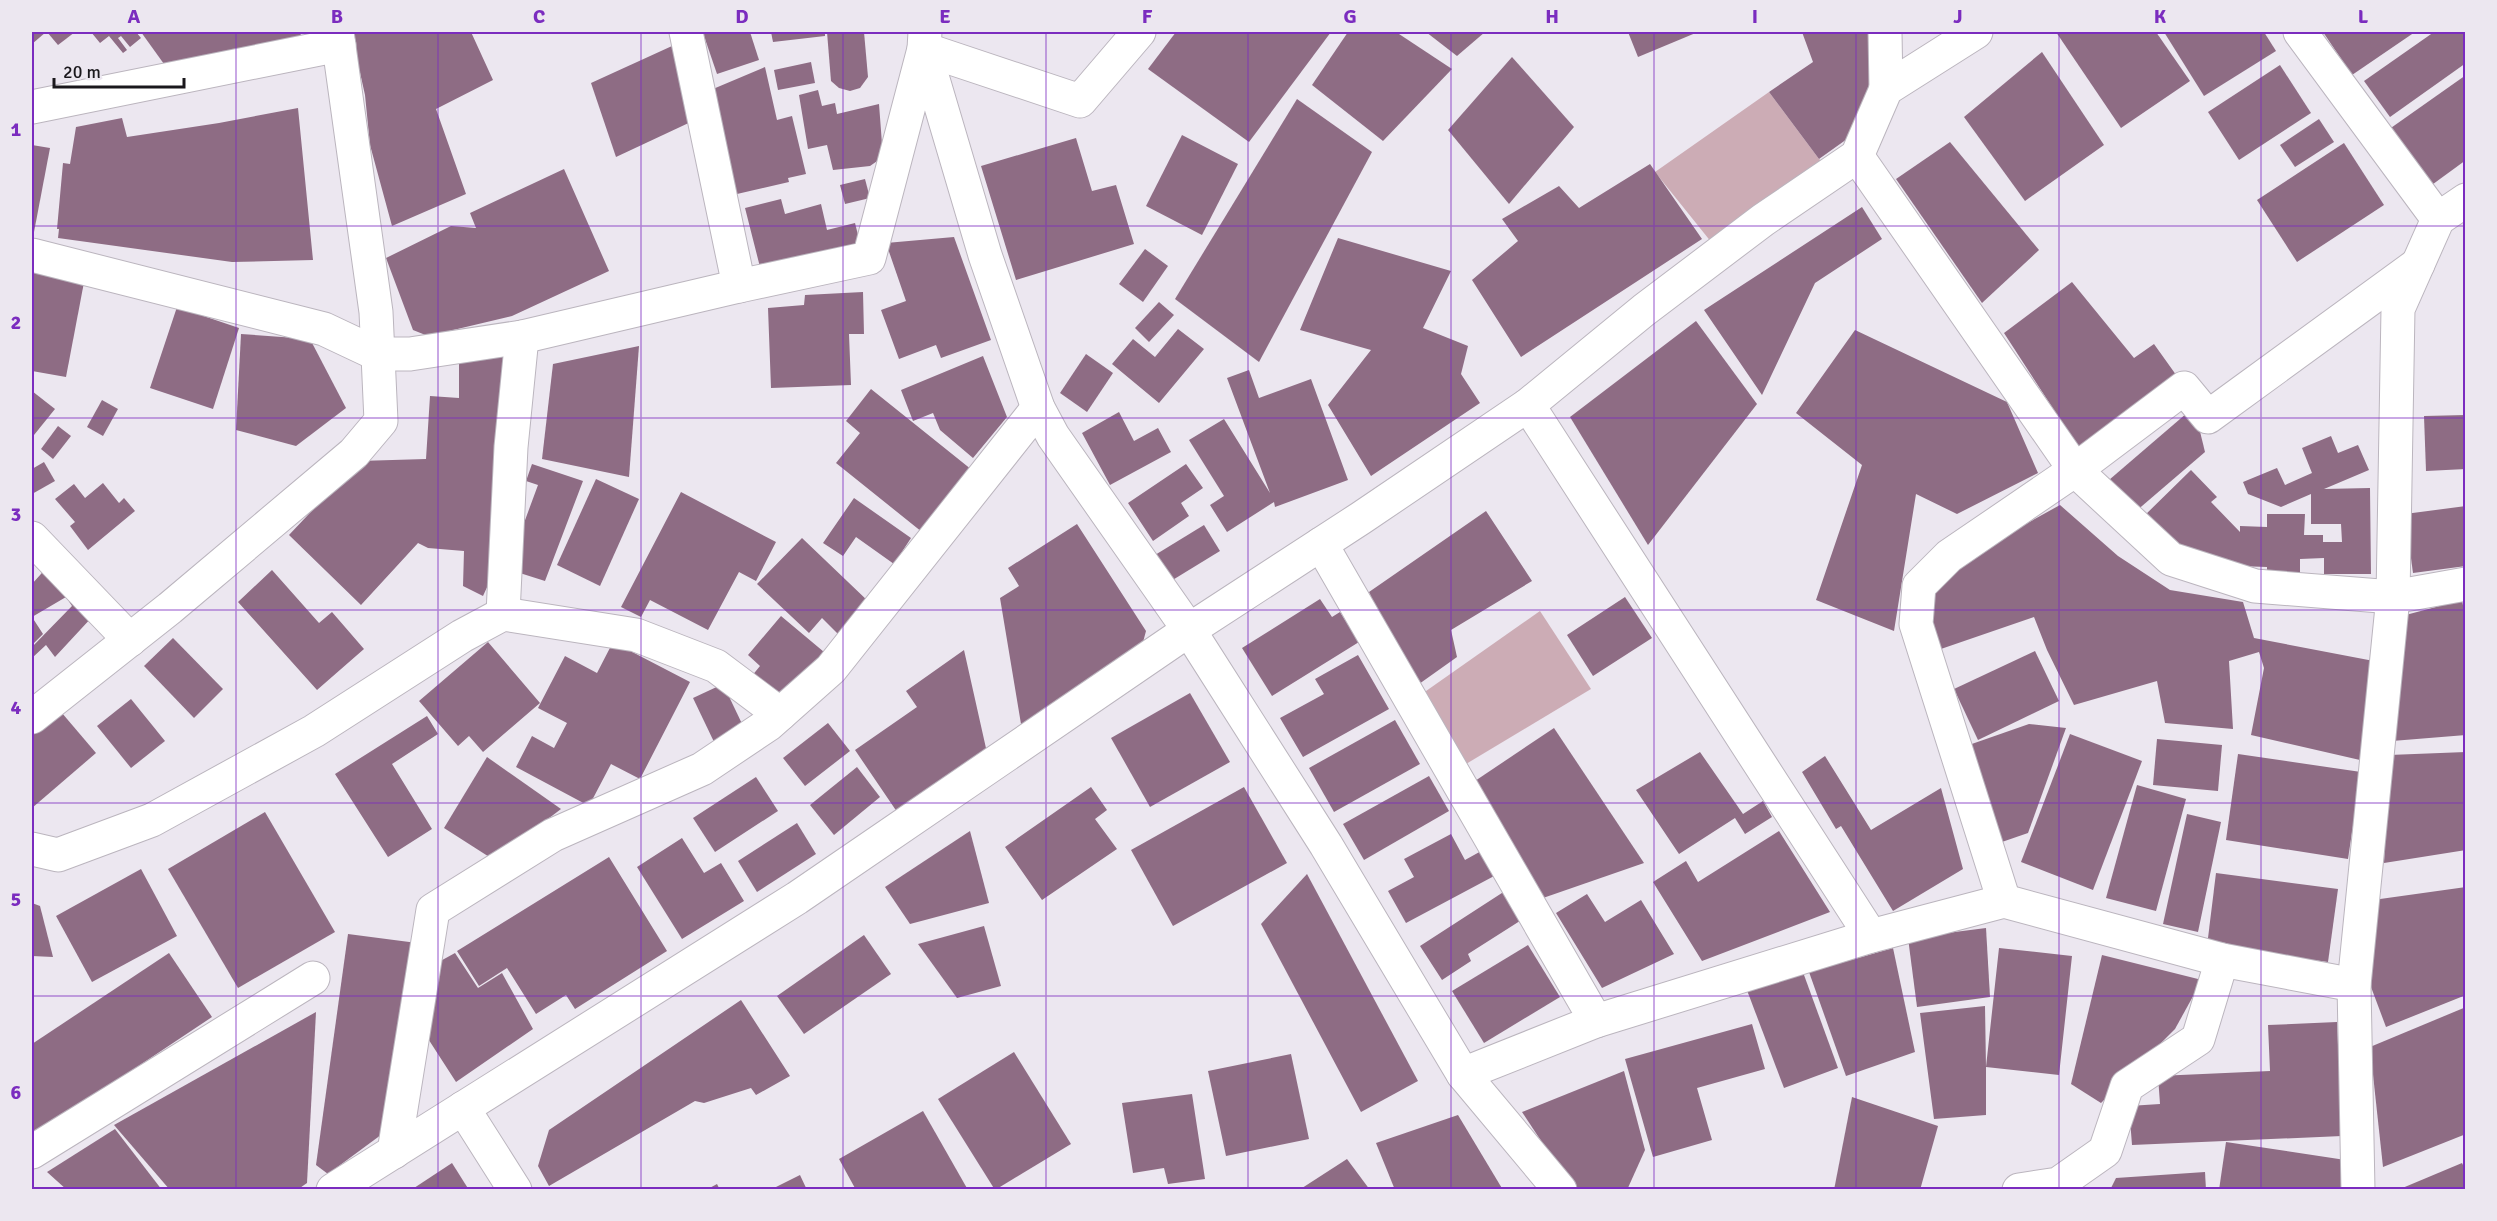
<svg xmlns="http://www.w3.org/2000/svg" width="2497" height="1221" viewBox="0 0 2497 1221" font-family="Signika,sans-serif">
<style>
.green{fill:#ccacb5}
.building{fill:#8e6c84}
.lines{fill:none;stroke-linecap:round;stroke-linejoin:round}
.minor-casing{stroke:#bbb5be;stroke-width:35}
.minor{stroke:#fff;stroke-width:33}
.grid{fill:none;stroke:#7b2cbf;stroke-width:1.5;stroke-opacity:0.55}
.neatline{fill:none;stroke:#7b2cbf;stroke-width:2}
.grid-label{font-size:20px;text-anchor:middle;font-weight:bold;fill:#7b2cbf}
</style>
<rect width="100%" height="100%" fill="#ece7f0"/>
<!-- green -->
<g class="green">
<path d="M1769 92 1819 159 1831 167 1716 248 1655 172Z"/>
<path d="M1540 611 1591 689 1461 767 1409 703Z"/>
</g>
<!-- building -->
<g class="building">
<path d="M32 32H46L32 44Z"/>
<path d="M47 32H75L58 45Z"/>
<path d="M91 32H136L141 38 130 47 121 36 118 38 127 50 123 53 109 36 100 43Z"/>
<path d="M141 32H300L304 46 169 71Z"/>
<path d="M351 32H471L493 80 436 109 466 194 392 226 370 145 365 95Z"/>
<path d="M706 32H750L759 60 717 74 703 33Z"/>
<path d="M771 32H825V36L773 42Z"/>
<path d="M827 32H864L868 77 860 88 850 91 839 88 831 81Z"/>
<path d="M1176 32H1331L1249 142 1148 69Z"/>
<path d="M1348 32H1396L1452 69 1383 141 1312 85Z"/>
<path d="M1426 32H1485L1457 56Z"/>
<path d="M1628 32H1698L1638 57Z"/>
<path d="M1802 32H1887L1896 104 1819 159 1769 92 1813 62Z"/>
<path d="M2056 32H2156L2190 81 2121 128Z"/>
<path d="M2164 32H2264L2276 51 2204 96Z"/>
<path d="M2323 32H2415L2352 75Z"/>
<path d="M2434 32H2466V63L2390 117 2364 81Z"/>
<path d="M672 46 695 120 616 157 591 83Z"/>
<path d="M2042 52 2104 145 2025 201 1964 117Z"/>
<path d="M1512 57 1574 127 1509 204 1448 130Z"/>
<path d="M811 62 815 83 778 90 774 70Z"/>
<path d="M2280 65 2311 113 2239 160 2208 112Z"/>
<path d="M765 67 777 120 792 116 806 174 788 178 789 182 737 194 713 89Z"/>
<path d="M2466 75V160L2429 187 2388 130Z"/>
<path d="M818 90 822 106 835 103 837 114 879 104 883 157 870 166 833 170 827 145 808 149 799 95Z"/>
<path d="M1297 99 1372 152 1259 362 1175 299Z"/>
<path d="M298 108 313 260 232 262 58 238 59 229H57L63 163 70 164 76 127 122 118 127 137 219 123Z"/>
<path d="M2319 119 2334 142 2295 167 2280 145Z"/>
<path d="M1182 135 1238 164 1202 235 1146 206Z"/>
<path d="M1076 138 1092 191 1116 185 1134 244 1016 280 981 166Z"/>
<path d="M1950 142 2039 250 1982 303 1896 179Z"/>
<path d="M2344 143 2384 205 2297 262 2257 200Z"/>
<path d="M32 145 50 148 34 232H32Z"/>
<path d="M1650 164 1702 239 1521 357 1472 280 1518 241 1502 219 1559 186 1579 208Z"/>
<path d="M564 169 609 271 512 316 428 336 413 330 386 258 451 226 476 228 470 213Z"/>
<path d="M865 179 870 198 845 204 840 185Z"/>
<path d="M781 199 785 214 821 204 827 230 855 223 860 243 760 267 745 208Z"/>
<path d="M1862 207 1882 239 1815 283 1762 395 1704 310Z"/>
<path d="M954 237 991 340 941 358 936 345 899 359 881 310 906 301 886 243Z"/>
<path d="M1338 238 1451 271 1423 328 1468 346 1461 374 1480 403 1371 476 1328 405 1371 350 1300 330Z"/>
<path d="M1145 249 1168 266 1143 302 1119 284Z"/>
<path d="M32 267 85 277 66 377 32 371Z"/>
<path d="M2072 282 2134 358 2154 344 2179 379 2078 447 2004 333Z"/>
<path d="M863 292 864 334H849L851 385 771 388 768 308 804 305 805 295Z"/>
<path d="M1159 302 1174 315 1149 342 1135 328Z"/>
<path d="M177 307 239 328 213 409 150 388Z"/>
<path d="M1696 321 1757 404 1648 545 1570 417Z"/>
<path d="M1178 329 1204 349 1159 403 1112 364 1133 339 1155 357Z"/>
<path d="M1855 330 2007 402 2038 473 1957 514 1916 494 1894 631 1816 600 1862 465 1796 413Z"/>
<path d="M241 334 310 339 346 408 296 446 236 430Z"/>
<path d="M639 346 629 477 542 459 553 364Z"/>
<path d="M510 348 494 572 483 596 463 586 464 551 428 548 418 543 361 605 289 535 359 461 426 459 430 396 459 398V363Z"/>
<path d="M1086 354 1113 373 1087 412 1060 393Z"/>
<path d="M983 356 1007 417 973 458 940 430 933 413 913 421 901 390Z"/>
<path d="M1249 370 1259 398 1311 379 1348 480 1275 507 1274 502 1227 532 1210 505 1224 496 1189 440 1224 419 1270 493 1227 378Z"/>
<path d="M871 389 972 470 922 532 836 463 860 433 846 421Z"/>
<path d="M32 391 55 409 34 435 32 433Z"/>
<path d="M102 400 118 409 103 436 87 427Z"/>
<path d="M2194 407 2205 452 2135 512 2109 480Z"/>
<path d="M1119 412 1134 441 1158 428 1171 452 1110 485 1082 433Z"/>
<path d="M2466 415V469L2426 471 2424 416Z"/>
<path d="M58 426 71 436 53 459 41 449Z"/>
<path d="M2331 436 2338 453 2358 445 2369 470 2324 489 2370 488 2371 574H2324V558L2300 559V577L2267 578V567L2238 566 2165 545 2140 520 2191 470 2217 497 2211 502 2240 532V526L2267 527V514H2305L2304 535H2323V542H2342L2341 524H2311V494L2281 507 2248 494 2243 482 2277 468 2285 485 2312 473 2302 448Z"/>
<path d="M44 462 55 481 32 494V469Z"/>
<path d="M532 464 583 481 545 581 507 569 538 485 526 481Z"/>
<path d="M1186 464 1203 488 1181 503 1189 516 1153 541 1128 503Z"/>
<path d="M596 479 639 499 600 586 557 565Z"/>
<path d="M103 483 119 503 124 498 135 511 88 550 70 526 75 522 55 499 74 484 85 498Z"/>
<path d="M681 492 776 542 756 581 739 572 708 630 650 600 641 617 621 607Z"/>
<path d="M854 498 911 538 894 564 856 537 843 556 823 543Z"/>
<path d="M2060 505 2118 556 2170 590 2243 602 2254 638 2379 662 2360 760 2251 735 2264 668 2259 652 2229 661 2233 729 2165 723 2157 681 2074 705 2047 650 2034 617 1938 650 1923 594 1977 551Z"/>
<path d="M2466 506V566L2413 573 2405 514Z"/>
<path d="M1486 511 1532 581 1451 630 1457 657 1412 689 1369 592Z"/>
<path d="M1077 524 1146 631 1135 672 1024 742 1000 598 1019 586 1008 568Z"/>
<path d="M1204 525 1220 551 1171 581 1155 555Z"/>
<path d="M802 538 870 603 839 635 822 618 809 633 757 584Z"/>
<path d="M49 565 93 616 55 657 46 645 32 658V647L72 606 66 597 32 617 43 634 32 645V584Z"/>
<path d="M272 570 319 623 332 612 364 649 317 690 238 602Z"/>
<path d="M1625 597 1652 638 1593 676 1567 635Z"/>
<path d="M1320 599 1332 617 1340 612 1359 642 1272 696 1242 648Z"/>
<path d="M2462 600 2466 622V735L2392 741 2402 616Z"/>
<path d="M781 616 824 652 782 703 751 677 760 666 748 655Z"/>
<path d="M173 638 223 689 194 718 144 666Z"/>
<path d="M488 642 540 703 483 752 469 736 458 746 419 701Z"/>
<path d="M613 642 690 682 640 779 611 764 589 806 516 767 532 736 554 748 567 723 538 708 565 656 597 673Z"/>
<path d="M964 650 992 775 910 831 855 750 917 707 906 691Z"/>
<path d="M2035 651 2059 701 1978 740 1954 689Z"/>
<path d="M1358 655 1389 709 1303 757 1280 718 1324 694 1315 679Z"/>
<path d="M723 684 745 730 715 744 693 698Z"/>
<path d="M1190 693 1230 762 1150 807 1111 738Z"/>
<path d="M131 699 165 741 131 768 97 726Z"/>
<path d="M56 706 96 753 32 808V726Z"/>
<path d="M427 716 438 734 392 764 432 829 388 857 335 774Z"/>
<path d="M1395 720 1420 764 1334 812 1309 768Z"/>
<path d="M828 723 850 751 805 786 783 758Z"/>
<path d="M2029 724 2066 728 2028 833 1999 843 1966 746Z"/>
<path d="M1554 728 1644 863 1543 898 1469 785Z"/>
<path d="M2070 734 2142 761 2093 890 2021 862Z"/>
<path d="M2157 739 2222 745 2218 791 2153 785Z"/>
<path d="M1700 752 1743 814 1763 801 1772 817 1745 834 1735 818 1679 854 1636 790Z"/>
<path d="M2466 752V850L2384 863 2389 755Z"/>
<path d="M2238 754 2361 772 2348 859 2226 840Z"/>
<path d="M1825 756 1871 830 1941 788 1963 869 1893 911 1841 826 1836 829 1802 772Z"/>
<path d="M487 757 561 809 494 860 444 828Z"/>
<path d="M857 767 880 797 834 835 810 805Z"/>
<path d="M1429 776 1449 811 1364 860 1343 824Z"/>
<path d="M756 777 778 811 715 852 693 818Z"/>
<path d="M2137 785 2186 799 2156 911 2106 898Z"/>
<path d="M1091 787 1107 810 1095 819 1117 849 1042 900 1005 847Z"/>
<path d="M1244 787 1287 863 1173 926 1131 850Z"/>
<path d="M265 812 335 932 238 988 168 869Z"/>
<path d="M2187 814 2221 822 2198 932 2163 924Z"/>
<path d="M797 823 816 854 757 892 738 861Z"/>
<path d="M970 831 989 903 910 924 885 887Z"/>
<path d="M1779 831 1830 912 1702 961 1653 882 1686 861 1698 882Z"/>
<path d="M1451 834 1465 860 1483 850 1496 875 1406 923 1388 891 1414 877 1404 859Z"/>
<path d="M682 838 704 873 721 863 744 901 682 939 637 867Z"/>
<path d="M609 857 667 951 575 1009 566 995 536 1014 507 968 479 986 457 951Z"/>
<path d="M141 869 177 936 92 982 56 916Z"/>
<path d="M2216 873 2338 889 2328 962 2207 946Z"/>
<path d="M1307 874 1418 1081 1361 1112 1261 924Z"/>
<path d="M2466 887V995L2386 1027 2371 987 2373 900Z"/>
<path d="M1505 891 1523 919 1468 954 1471 961 1442 980 1420 946Z"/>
<path d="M1587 894 1605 922 1641 900 1674 954 1602 988 1556 913Z"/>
<path d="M32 903 40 906 53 957 32 956Z"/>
<path d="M984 926 1001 986 957 998 918 944Z"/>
<path d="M1986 928 1990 997 1917 1007 1908 938Z"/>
<path d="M348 934 417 943 389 1129 328 1174 316 1165Z"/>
<path d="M864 935 891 974 804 1034 777 996Z"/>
<path d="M1528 945 1560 997 1484 1043 1452 991Z"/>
<path d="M1893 948 1915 1052 1846 1076 1809 972Z"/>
<path d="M1999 948 2072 956 2059 1075 1986 1067V1115L1934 1119 1920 1013 1985 1006 1986 1067Z"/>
<path d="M169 953 212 1017 32 1137V1044Z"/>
<path d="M455 953 478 988 502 973 533 1029 456 1082 425 1034 435 964Z"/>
<path d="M2102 955 2202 980 2175 1029 2101 1103 2071 1084Z"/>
<path d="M1800 964 1838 1068 1784 1088 1745 985Z"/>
<path d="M741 1000 790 1076 756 1095 751 1088 704 1103 695 1101 549 1186 538 1166 549 1130Z"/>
<path d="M2466 1007V1134L2383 1167 2370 1047Z"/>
<path d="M316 1012 307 1183 297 1190H170L114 1125Z"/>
<path d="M2337 1022 2342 1136 2132 1145 2129 1106 2160 1104 2158 1076 2270 1071 2268 1025Z"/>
<path d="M1752 1024 1765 1069 1697 1088 1712 1140 1653 1157 1625 1059Z"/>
<path d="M1014 1052 1071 1144 995 1190 938 1099Z"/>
<path d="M1291 1054 1309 1139 1226 1156 1208 1071Z"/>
<path d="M1624 1071 1645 1150 1627 1190H1580L1561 1171 1522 1112Z"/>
<path d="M1192 1094 1205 1179 1168 1184 1164 1168 1133 1173 1122 1103Z"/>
<path d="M1852 1097 1938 1126 1920 1190H1834Z"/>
<path d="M923 1111 968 1190H856L839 1159Z"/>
<path d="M1458 1115 1503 1190H1395L1376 1143Z"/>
<path d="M115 1129 162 1190H67L47 1172Z"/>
<path d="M2226 1142 2352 1161 2348 1190H2219Z"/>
<path d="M1347 1159 1370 1190H1299Z"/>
<path d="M452 1163 469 1190H411Z"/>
<path d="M2462 1163 2466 1171V1189H2400Z"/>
<path d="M2205 1172 2206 1190H2110L2116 1178Z"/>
<path d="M800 1175 807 1190H770Z"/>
<path d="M717 1184 720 1190H706Z"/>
</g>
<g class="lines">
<!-- minor casing -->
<g class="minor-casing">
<g id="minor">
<path d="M925 32 924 49 985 255 1038 408 1053 436 1189 630 1326 845 1463 1074 1560 1190"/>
<path d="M1885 32 1886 89"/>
<path d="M2300 32 2438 219"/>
<path d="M32 107 339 45"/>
<path d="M1857 156 2075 470 2171 559 2255 586 2393 597 2466 584"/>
<path d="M32 255 324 329 377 354H410L522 337 739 286 686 32"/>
<path d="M739 286 869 258 924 49 1080 101 1139 32"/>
<path d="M1528 405 1871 936"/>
<path d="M32 538 130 640"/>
<path d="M1321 544 1596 1021"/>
<path d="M503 614 511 447 522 337"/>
<path d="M32 717 170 608 354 453 381 421 376 312 337 32"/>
<path d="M32 849 58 855 152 820 314 731 462 636 503 614 636 635 716 666 780 714"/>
<path d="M2004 901 1916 624 1919 586 1949 556 2075 470 2184 388 2208 417 2418 264"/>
<path d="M1463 1074 1596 1021 1871 936 2004 901 2222 960 2354 985"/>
<path d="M463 1108 515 1190"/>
<path d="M32 1152 313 978"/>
<path d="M394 1152 433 910 553 835 702 769 769 724 831 669 1038 408"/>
<path d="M333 1190 797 898 1189 630 1361 518 1528 405 1644 310 1763 220 1857 156 1886 89 1976 32"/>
<path d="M2019 1190 2058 1184 2105 1151 2127 1086 2198 1039 2222 960"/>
<path d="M2358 1190 2354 985 2393 597 2398 309 2438 219 2466 200"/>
</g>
</g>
<!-- minor -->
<use href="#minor" class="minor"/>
</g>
<!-- grid -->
<path class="grid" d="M236 32V1190M438 32V1190M641 32V1190M843 32V1190M1046 32V1190M1248 32V1190M1451 32V1190M1654 32V1190M1856 32V1190M2059 32V1190M2261 32V1190M32 226H2466M32 418H2466M32 610H2466M32 803H2466M32 996H2466"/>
<!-- border -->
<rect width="2497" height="1221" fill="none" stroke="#ece7f0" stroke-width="66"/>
<!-- scale -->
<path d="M54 78v9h130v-9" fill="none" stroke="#1a181c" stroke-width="3"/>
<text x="63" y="78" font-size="18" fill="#1a181c" stroke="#ece7f0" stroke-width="4.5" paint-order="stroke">20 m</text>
<rect x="33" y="33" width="2431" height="1155" class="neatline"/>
<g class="grid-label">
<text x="134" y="23">A</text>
<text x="337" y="23">B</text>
<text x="539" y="23">C</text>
<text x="742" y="23">D</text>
<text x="945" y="23">E</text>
<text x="1147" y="23">F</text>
<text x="1350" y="23">G</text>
<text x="1552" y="23">H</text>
<text x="1755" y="23">I</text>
<text x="1958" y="23">J</text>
<text x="2160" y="23">K</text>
<text x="2363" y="23">L</text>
<text x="16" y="136">1</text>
<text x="16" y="329">2</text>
<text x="16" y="521">3</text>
<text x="16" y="714">4</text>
<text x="16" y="906">5</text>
<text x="16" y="1099">6</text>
</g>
</svg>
